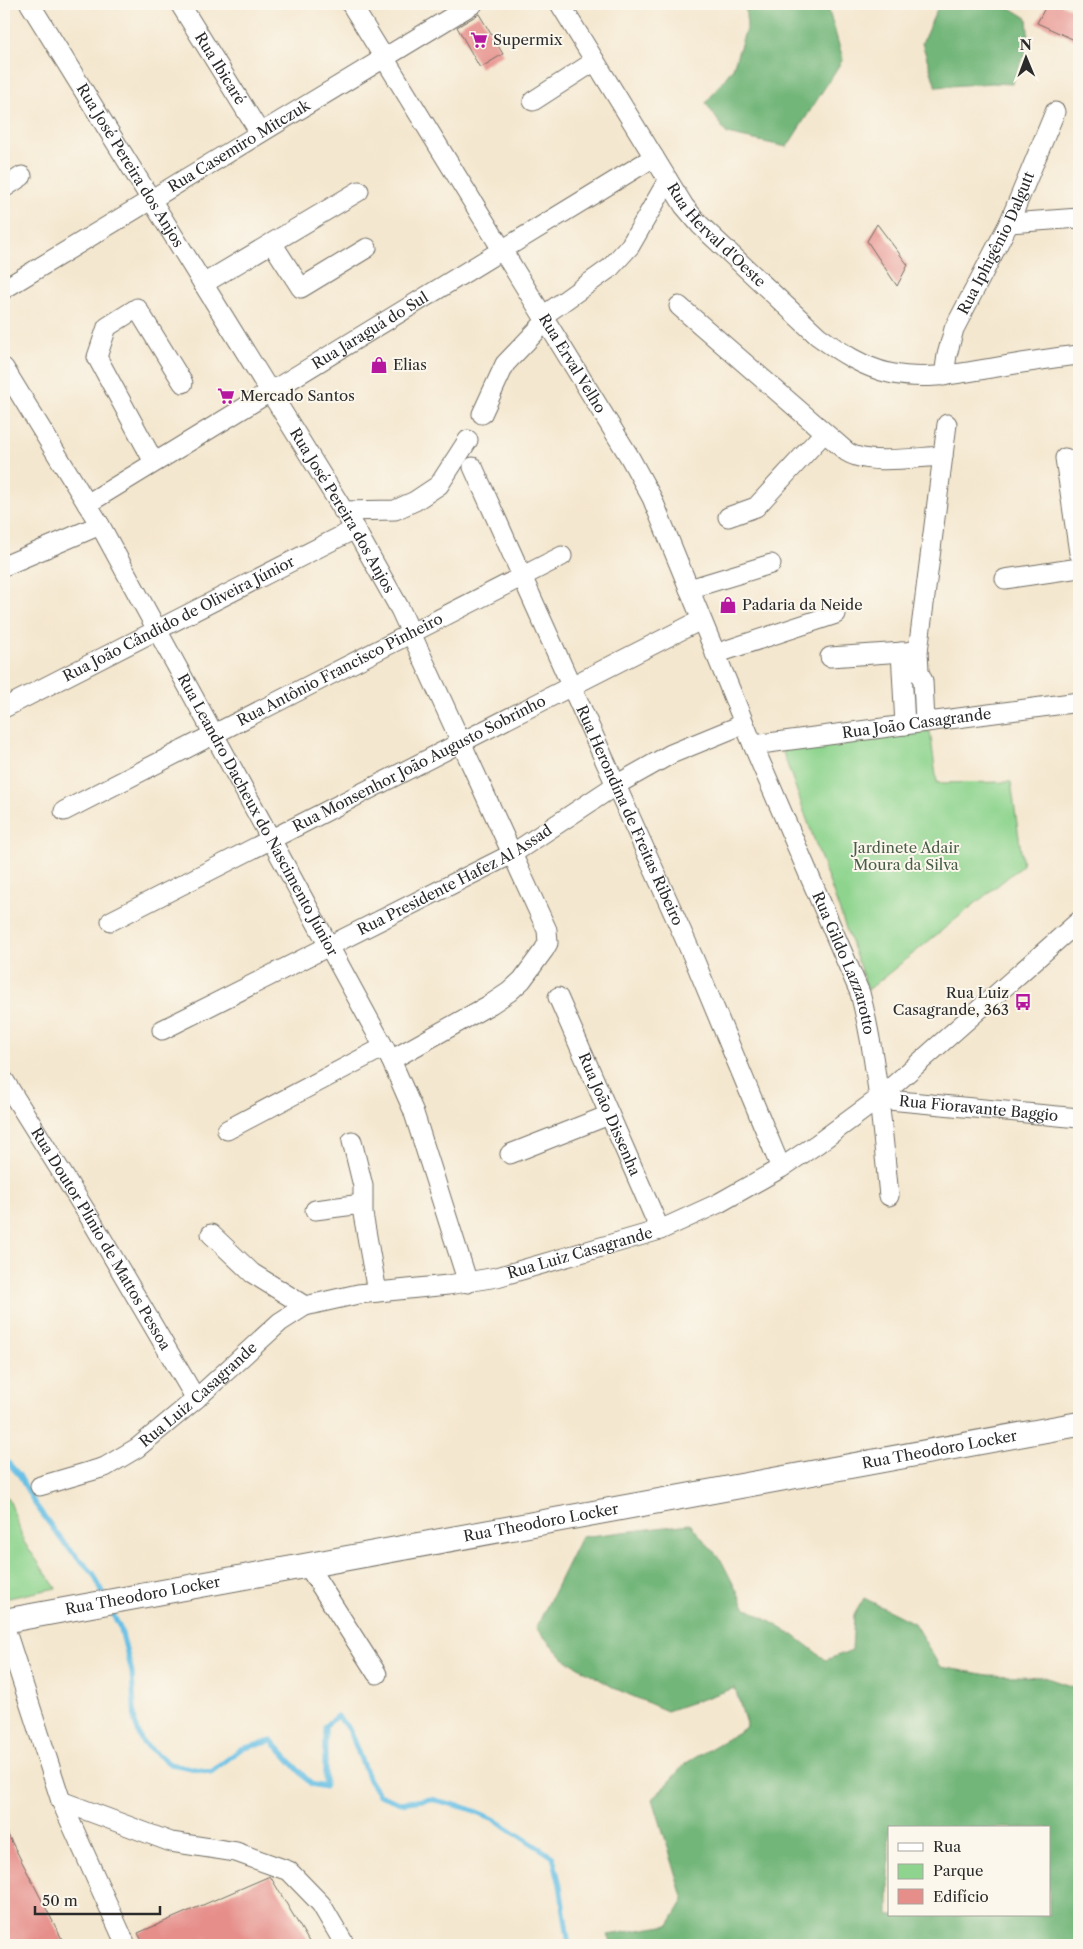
<svg xmlns="http://www.w3.org/2000/svg" width="1083" height="1949" viewBox="0 0 1083 1949" font-family="'Libre Caslon Text',serif">
<style>
.green{fill:#8ed48e;stroke:#5c805c}
.forest{fill:#72b679;stroke:#4e7052;fill-rule:evenodd}
.lines{fill:none;stroke-linecap:round;stroke-linejoin:round}
.stream{stroke:#67c0e5;stroke-width:5}
.building{fill:#e68e8a}
.minor-casing{stroke:#716d64;stroke-width:21}
.major-casing{stroke:#716d64;stroke-width:26}
.minor{stroke:#fff;stroke-width:19}
.major{stroke:#fff;stroke-width:24}
.labels{text-anchor:middle;stroke-width:4;stroke-linejoin:round;paint-order:stroke}
.poi-label{font-size:15px;fill:#2b2b2b;stroke:#fbf7ec;text-anchor:start}
.street-label{font-size:15px;fill:#2b2b2b;stroke:#fbf7ec}
.park-label{font-size:15px;fill:#495e49;stroke:#fbf7ec}
</style>
<rect width="100%" height="100%" fill="#fbf7ec"/>
<filter id="ink" filterUnits="userSpaceOnUse"><feTurbulence type="fractalNoise" baseFrequency=".02" numOctaves="2"/><feDisplacementMap in="SourceGraphic" scale="10" xChannelSelector="R" yChannelSelector="G"/><feConvolveMatrix kernelMatrix="1 2 1 2 8 2 1 2 1" color-interpolation-filters="sRGB"/></filter>
<filter id="wash" filterUnits="userSpaceOnUse"><feTurbulence type="fractalNoise" baseFrequency=".0096" numOctaves="4" result="noise"/><feDisplacementMap in="SourceGraphic" scale="20" xChannelSelector="R" yChannelSelector="G"/><feGaussianBlur stdDeviation="1.12" result="paint"/><feColorMatrix in="noise" values="0 0 0 0 0 0 0 0 0 0 0 0 0 0 0 0 0 1.4 0 .05"/><feComposite in="paint" operator="in"/></filter>
<g filter="url(#wash)">
<rect width="100%" height="100%" fill="#f4e7cf"/>
<!-- green -->
<g class="green">
<path d="M930 731 937 783 1011 782 1023 865 868 990 781 747Z"/>
<path d="M4 1492 11 1504 24 1542 56 1588 4 1599Z"/>
</g>
<!-- forest -->
<g class="forest">
<path d="M745 4H827L843 59 787 147 727 134 706 103 733 68 747 26Z"/>
<path d="M948 4H1004L1027 18 1029 44 1012 84 992 83 936 87 922 43 938 7Z"/>
<path d="M690 1524 721 1560 745 1607 793 1635 826 1660 852 1650 854 1615 864 1598 914 1623 940 1667 988 1675 1044 1677 1079 1689V1945H612L608 1935 669 1925 684 1900 653 1799 686 1763 747 1727 735 1688 667 1711 616 1689 563 1658 536 1628 581 1537ZM889 1828H1049V1915H889Z"/>
</g>
<g class="lines">
<!-- stream -->
<g class="stream">
<path d="M4 1458 19 1475 35 1504 63 1542 93 1573 104 1596"/>
<path d="M110 1608 121 1630 132 1672 135 1723 142 1742 170 1764 211 1772 241 1749 272 1741 311 1784 325 1787V1726L337 1716 349 1729 369 1780 379 1795 400 1803 431 1799 470 1809 494 1819 553 1857 560 1885 569 1945"/>
</g>
</g>
<g id="blocks">
<!-- building -->
<g class="building">
<path d="M1047 4H1061L1079 13V42L1037 23Z"/>
<path d="M479 14 503 54 480 68 457 27Z"/>
<path d="M877 224 908 265 897 286 867 241Z"/>
<path d="M4 1827 65 1945H4Z"/>
<path d="M270 1876 311 1945H144L138 1933Z"/>
</g>
</g>
</g>
<g filter="url(#ink)">
<use href="#blocks" fill-opacity="0" stroke="#716d64" stroke-width="1"/>
<g class="lines">
<!-- minor casing -->
<g class="minor-casing">
<g id="minor">
<path id="s1" d="M30 4 355 529 400 609 547 930 548 943 544 950 522 980 509 992 491 1004 391 1060"/>
<path id="s2" d="M180 4 260 133"/>
<path id="s3" d="M351 4 629 456 652 498 753 745 860 993C877 1058 882 1128 889 1196"/>
<path id="s4" d="M560 4 684 206 700 225 818 336C840 352 863 367 889 373 924 381 957 374 992 368 1021 363 1050 358 1079 355"/>
<path d="M533 101 595 61"/>
<path d="M4 188 22 176"/>
<path d="M1009 223 1079 218"/>
<path d="M272 243 301 288 367 248"/>
<path d="M203 284 359 191"/>
<path id="s5" d="M4 289 473 4"/>
<path d="M679 306 847 452C869 466 916 457 943 456"/>
<path d="M543 316 610 268 630 246 668 180"/>
<path id="s6" d="M4 368 100 525 391 1060 413 1110 468 1283"/>
<path id="s7" d="M944 376 947 355 954 329 1009 223 1055 112"/>
<path d="M482 414 505 364 546 321"/>
<path d="M1065 458 1079 553"/>
<path d="M154 462 97 357 107 327 137 308 183 383"/>
<path id="s8" d="M473 467 694 959 781 1168"/>
<path id="s9" d="M87 504 654 157"/>
<path d="M343 511 395 510 415 501 439 485 468 440"/>
<path d="M728 517 756 507 824 433"/>
<path d="M4 566 100 525"/>
<path d="M1005 579 1079 568"/>
<path d="M689 589 771 564"/>
<path d="M901 652 905 725"/>
<path d="M715 654 836 614"/>
<path d="M830 657 918 651"/>
<path id="s10" d="M4 708 355 529"/>
<path d="M925 722 923 681 919 672 918 651 947 424"/>
<path id="s11" d="M753 745 1079 702"/>
<path id="s12" d="M64 811 562 556"/>
<path id="s13" d="M111 921 701 620"/>
<path id="s14" d="M558 997 660 1230"/>
<path id="s15" d="M162 1030 512 854 616 785 671 754 744 724"/>
<path id="s16" d="M4 1080 87 1213 196 1399"/>
<path id="s17" d="M878 1099 1079 1118"/>
<path d="M227 1130 384 1047"/>
<path d="M352 1141 363 1186V1214L377 1292"/>
<path d="M510 1154 609 1115"/>
<path d="M315 1210 362 1204"/>
<path d="M211 1234 252 1273 305 1306"/>
<path id="s18" d="M40 1486 105 1467 137 1448 196 1399 280 1322 305 1306 358 1294 448 1285 497 1277 660 1230 719 1203 781 1168 817 1144 878 1099 1079 921"/>
<path d="M308 1566 377 1674"/>
<path d="M4 1625 61 1801 126 1945"/>
<path d="M61 1801 171 1842 236 1852 289 1871 321 1904 345 1945"/>
</g>
</g>
<!-- major casing -->
<g class="major-casing">
<g id="major">
<path id="s19" d="M4 1621 1079 1424"/>
</g>
</g>
<!-- minor -->
<use href="#minor" class="minor"/>
<!-- major -->
<use href="#major" class="major"/>
</g>
</g>
<!-- icons -->
<defs>
<g id="supermarket-bare" transform="scale(1.35)"><path d="M-6-5.5h2.5l.6 2H6L4.5 2H-2.5L-4.4-4H-6ZM-1.5 3.2a1.3 1.3 0 1 0 .1 0ZM3 3.2a1.3 1.3 0 1 0 .1 0Z" fill="#b5179e" stroke="#fbf7ec" stroke-width="2.5" paint-order="stroke"/></g>
<g id="shop-bare" transform="scale(1.35)"><path d="M-5-2.5h2.3a2.7 3.5 0 0 1 5.4 0H5L5.5 6h-11ZM-1.5-2.5h3a1.5 2.3 0 0 0-3 0Z" fill="#b5179e" stroke="#fbf7ec" stroke-width="2.5" paint-order="stroke"/></g>
<g id="bus-bare" transform="scale(1.35)"><path d="M-5-6H5V4H4V6H2V4H-2V6H-4V4H-5ZM-3.5-4V0h7V-4ZM-3.5 1.2v1.5H-2V1.2ZM2 1.2v1.5H3.5V1.2Z" fill="#b5179e" stroke="#fbf7ec" stroke-width="2.5" paint-order="stroke"/></g>
</defs>
<g fill-rule="evenodd">
<use href="#supermarket-bare" x="479" y="40"/>
<use href="#shop-bare" x="379" y="365"/>
<use href="#supermarket-bare" x="226" y="396"/>
<use href="#shop-bare" x="728" y="605"/>
<use href="#bus-bare" x="1023" y="1002"/>
</g>
<g class="labels">
<!-- poi labels -->
<g class="poi-label">
<text x="493" y="45">Supermix</text>
<text x="393" y="370">Elias</text>
<text x="240" y="401">Mercado Santos</text>
<text x="742" y="610">Padaria da Neide</text>
<text x="1009" y="998" text-anchor="end">Rua Luiz<tspan x="1009" dy="17">Casagrande, 363</tspan></text>
</g>
<!-- street labels -->
<g class="street-label">
<text dy="5" stroke="none"><textPath href="#s2" startOffset="76">Rua Ibicaré</textPath></text>
<text dy="5" stroke="none"><textPath href="#s5" startOffset="275">Rua Casemiro Mitczuk</textPath></text>
<text dy="5" stroke="none"><textPath href="#s1" startOffset="190">Rua José Pereira dos Anjos</textPath></text>
<text dy="5" stroke="none"><textPath href="#s4" startOffset="280">Rua Herval d'Oeste</textPath></text>
<text dy="5" stroke="none"><textPath href="#s7" startOffset="144">Rua Iphigênio Dalgutt</textPath></text>
<text dy="5" stroke="none"><textPath href="#s9" startOffset="332">Rua Jaraguá do Sul</textPath></text>
<text dy="5" stroke="none"><textPath href="#s3" startOffset="422">Rua Erval Velho</textPath></text>
<text dy="5" stroke="none"><textPath href="#s1" startOffset="595">Rua José Pereira dos Anjos</textPath></text>
<text dy="5" stroke="none"><textPath href="#s10" startOffset="196">Rua João Cândido de Oliveira Júnior</textPath></text>
<text dy="5" stroke="none"><textPath href="#s12" startOffset="310">Rua Antônio Francisco Pinheiro</textPath></text>
<text dy="5" stroke="none"><textPath href="#s11" startOffset="165">Rua João Casagrande</textPath></text>
<text dy="5" stroke="none"><textPath href="#s13" startOffset="346">Rua Monsenhor João Augusto Sobrinho</textPath></text>
<text dy="5" stroke="none"><textPath href="#s6" startOffset="514">Rua Leandro Dacheux do Nascimento Júnior</textPath></text>
<text dy="5" stroke="none"><textPath href="#s8" startOffset="382">Rua Herondina de Freitas Ribeiro</textPath></text>
<text dy="5" stroke="none"><textPath href="#s15" startOffset="329">Rua Presidente Hafez Al Assad</textPath></text>
<text dy="5" stroke="none"><textPath href="#s3" startOffset="1082">Rua Gildo Lazzarotto</textPath></text>
<text dy="5" stroke="none"><textPath href="#s17" startOffset="101">Rua Fioravante Baggio</textPath></text>
<text dy="5" stroke="none"><textPath href="#s14" startOffset="128">Rua João Dissenha</textPath></text>
<text dy="5" stroke="none"><textPath href="#s16" startOffset="186">Rua Doutor Plínio de Mattos Pessoa</textPath></text>
<text dy="5" stroke="none"><textPath href="#s18" startOffset="606">Rua Luiz Casagrande</textPath></text>
<text dy="5" stroke="none"><textPath href="#s18" startOffset="186">Rua Luiz Casagrande</textPath></text>
<text dy="5" stroke="none"><textPath href="#s19" startOffset="951">Rua Theodoro Locker</textPath></text>
<text dy="5" stroke="none"><textPath href="#s19" startOffset="546">Rua Theodoro Locker</textPath></text>
<text dy="5" stroke="none"><textPath href="#s19" startOffset="141">Rua Theodoro Locker</textPath></text>
</g>
<!-- park labels -->
<g class="park-label">
<text x="906" y="853">Jardinete Adair<tspan x="906" dy="17">Moura da Silva</tspan></text>
</g>
</g>
<!-- margin -->
<rect width="1083" height="1949" fill="none" stroke="#fbf7ec" stroke-width="20"/>
<!-- legend -->
<rect x="888" y="1826" width="162" height="90" fill="#fbf7ec" stroke="#a8a59f"/>
<rect x="898" y="1843" width="25" height="8" fill="#ffffff" stroke="#a8a59f"/>
<text x="933" y="1852" font-size="15" fill="#2b2b2b">Rua</text>
<rect x="898" y="1864" width="25" height="15" fill="#8ed48e" stroke="#a8a59f"/>
<text x="933" y="1876" font-size="15" fill="#2b2b2b">Parque</text>
<rect x="898" y="1889" width="25" height="15" fill="#e68e8a" stroke="#a8a59f"/>
<text x="933" y="1902" font-size="15" fill="#2b2b2b">Edifício</text>
<!-- north arrow -->
<g transform="translate(1026 58) rotate(359)" stroke="#fbf7ec" stroke-width="4" paint-order="stroke">
<path d="M0-4L9 19L0 12L-9 19Z" fill="#2b2b2b"/>
<text y="-8" font-size="14" font-weight="bold" text-anchor="middle" fill="#2b2b2b">N</text>
</g>
<!-- scale -->
<path d="M35 1906v8h125v-8" fill="none" stroke="#2b2b2b" stroke-width="2.5"/>
<text x="42" y="1906" font-size="15" fill="#2b2b2b" stroke="#fbf7ec" stroke-width="4" paint-order="stroke">50 m</text>
</svg>
